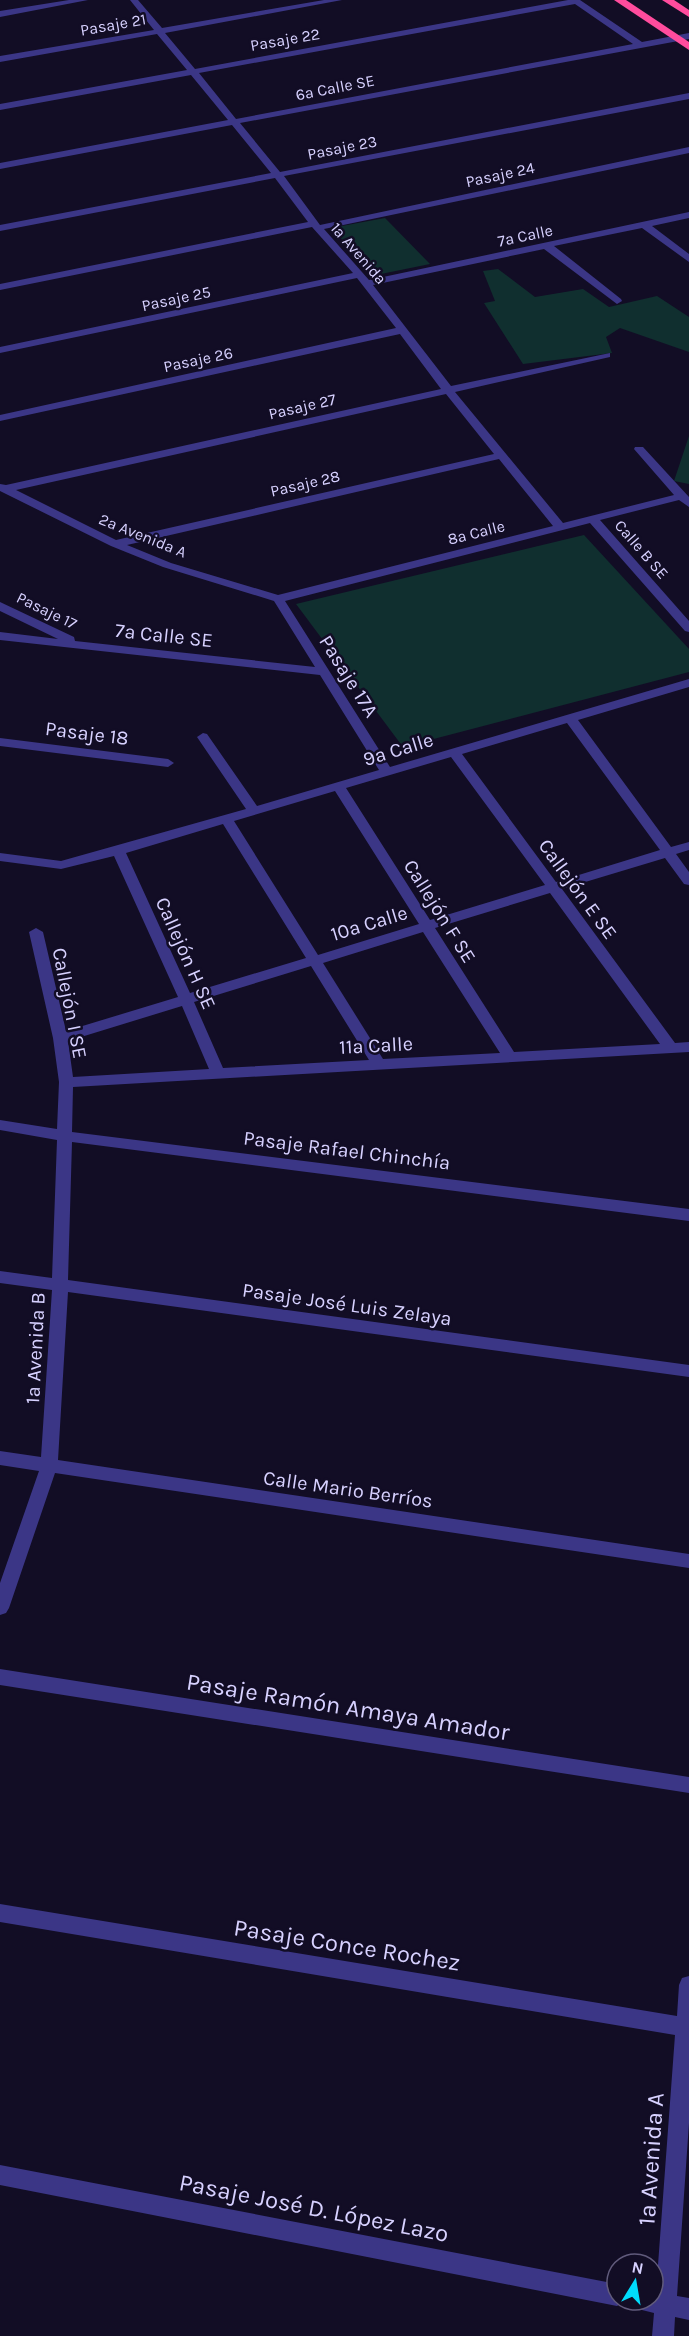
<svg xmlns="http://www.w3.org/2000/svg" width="689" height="2336" viewBox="0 0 689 2336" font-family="Karla,sans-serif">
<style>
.green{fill:#102f2f}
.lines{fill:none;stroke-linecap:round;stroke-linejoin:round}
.minor{fill:#3b3686;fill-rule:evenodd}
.highway{fill:#ff4c9d;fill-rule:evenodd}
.labels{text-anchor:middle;stroke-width:5;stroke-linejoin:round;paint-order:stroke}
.far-street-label{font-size:16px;fill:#d7d1ff;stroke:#120d25}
.street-label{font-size:20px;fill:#d7d1ff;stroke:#120d25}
.near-street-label{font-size:24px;fill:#d7d1ff;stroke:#120d25}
</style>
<rect width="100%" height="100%" fill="#120d25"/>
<!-- green -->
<g class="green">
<path d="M385 218 430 264 376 275 331 228Z"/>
<path d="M498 269 535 297 583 289 609 307 657 296 689 317V352L620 328 606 337 612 353 523 364 484 303 495 301 483 271Z"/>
<path d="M689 436V484L674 481Z"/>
<path d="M584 535 689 649V672L403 747 296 604Z"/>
</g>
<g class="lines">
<!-- minor -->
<g class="minor">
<path d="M69 0H88L0 17V11Z"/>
<path d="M130 0H138L162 28 324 0H342L165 33 195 69 568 0H580L642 42 689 33V39L240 123 280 172 689 93V99L284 176 320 225 689 147V153L324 229 369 280 689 212V218L652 226 689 254V262L642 228 554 246 621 299 622 301 617 304 544 249 373 285 451 386 610 353V357L455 392 563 523 674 495 634 449 635 447H643L689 497V507L679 500 600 520 689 621V632L685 631 590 523 285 601 390 767 689 679V687L578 720 671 847 689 842V850L676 854 689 872V885L684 884 665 858 562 889 675 1043 689 1042V1052L73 1087 72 1132 689 1209V1221L72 1142 68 1280 689 1365V1377L68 1292 58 1460 689 1554V1568L55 1473 9 1608 6 1613 0 1615V1583L39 1471 0 1465V1451L41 1457 52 1290 0 1283V1271L52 1278 57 1140 0 1130V1120L57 1129 59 1082 53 1038 29 932 36 928 43 932 66 1031 178 997 114 856 61 869 0 861V853L61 861 246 809 197 737 203 733 207 734 257 806 379 770 320 675 0 640V632L58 639 0 611V602L74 637 75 641 315 667 274 601 163 567 111 546 0 491V484L6 485 441 389 400 334 0 421V415L396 328 357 278 0 353V347L353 273 312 227 0 290V284L308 222 275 178 0 231V225L271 173 232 125 0 169V163L228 120 191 75 0 110V104L187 70 157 34 0 62V56L154 30ZM575 4 633 44 236 119 199 73ZM446 394 494 454 116 540 16 490ZM499 459 553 526 278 595 171 563 127 545ZM567 723 660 850 556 882 462 754ZM451 757 545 885 430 920 346 788ZM335 791 419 924 318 955 234 821ZM223 824 306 958 190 993 126 853ZM550 893 660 1044 514 1052 435 928ZM423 932 500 1053 383 1059 323 963ZM311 966 369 1060 223 1068 194 1002ZM182 1006 209 1069 73 1077 68 1041Z"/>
<path d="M0 738 168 759 174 763 168 767 0 746Z"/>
<path d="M0 1669 689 1777V1793L0 1685Z"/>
<path d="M0 1904 677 2016 679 1985 682 1978 689 1976V2123L677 2296 689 2298V2320L675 2317 674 2336H652L654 2313 634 2308 631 2300H653V2291L656 2292 675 2035 0 1922Z"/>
<path d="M0 2165 617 2284V2300H626L617 2306 0 2185Z"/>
</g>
<!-- highway -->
<g class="highway">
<path d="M614 0H626L689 42V50Z"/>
<path d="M662 0H674L689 10V17Z"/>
</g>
</g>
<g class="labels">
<!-- far-street labels -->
<g class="far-street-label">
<text transform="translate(113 24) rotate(-10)" y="6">Pasaje 21</text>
<text transform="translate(285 39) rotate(-10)" y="6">Pasaje 22</text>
<text transform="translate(335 87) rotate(-11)" y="6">6a Calle SE</text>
<text transform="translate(342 147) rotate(-11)" y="6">Pasaje 23</text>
<text transform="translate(500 174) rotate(-12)" y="6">Pasaje 24</text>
<text transform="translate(525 235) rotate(-12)" y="6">7a Calle</text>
<text transform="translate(359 253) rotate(49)" y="6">1a Avenida</text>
<text transform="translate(176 298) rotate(-12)" y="6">Pasaje 25</text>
<text transform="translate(198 359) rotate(-12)" y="6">Pasaje 26</text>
<text transform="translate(302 406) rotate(-13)" y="6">Pasaje 27</text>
<text transform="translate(305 483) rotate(-13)" y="6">Pasaje 28</text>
<text transform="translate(476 532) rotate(-14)" y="6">8a Calle</text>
<text transform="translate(143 535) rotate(22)" y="6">2a Avenida A</text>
<text transform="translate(642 549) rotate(49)" y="6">Calle B SE</text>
<text transform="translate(47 610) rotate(26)" y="6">Pasaje 17</text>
</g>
<!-- street labels -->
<g class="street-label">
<text transform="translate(164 635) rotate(6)" y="7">7a Calle SE</text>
<text transform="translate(349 676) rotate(58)" y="7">Pasaje 17A</text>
<text transform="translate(87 733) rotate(7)" y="7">Pasaje 18</text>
<text transform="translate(398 749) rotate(-17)" y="7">9a Calle</text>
<text transform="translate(578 889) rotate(54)" y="7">Callejón E SE</text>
<text transform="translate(440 911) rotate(58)" y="7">Callejón F SE</text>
<text transform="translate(369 923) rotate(-17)" y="7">10a Calle</text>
<text transform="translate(186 953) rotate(66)" y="7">Callejón H SE</text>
<text transform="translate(70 1003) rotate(79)" y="7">Callejón I SE</text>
<text transform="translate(376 1045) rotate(-3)" y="7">11a Calle</text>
<text transform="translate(347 1150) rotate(7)" y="7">Pasaje Rafael Chinchía</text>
<text transform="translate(347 1304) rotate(8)" y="7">Pasaje José Luis Zelaya</text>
<text transform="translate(35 1348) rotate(-87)" y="7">1a Avenida B</text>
<text transform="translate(348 1489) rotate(8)" y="7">Calle Mario Berríos</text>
</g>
<!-- near-street labels -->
<g class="near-street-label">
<text transform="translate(348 1707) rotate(9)" y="8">Pasaje Ramón Amaya Amador</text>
<text transform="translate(347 1945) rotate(9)" y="8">Pasaje Conce Rochez</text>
<text transform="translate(651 2159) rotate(-86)" y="8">1a Avenida A</text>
<text transform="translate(314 2208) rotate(11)" y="8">Pasaje José D. López Lazo</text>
</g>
</g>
<!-- north arrow -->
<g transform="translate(635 2282) rotate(11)"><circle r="28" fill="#120d25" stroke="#615b7c" stroke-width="1.5"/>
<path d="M0-4.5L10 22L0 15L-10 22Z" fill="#00dcfc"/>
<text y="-9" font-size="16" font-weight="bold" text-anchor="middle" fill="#d7d1ff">N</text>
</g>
</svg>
